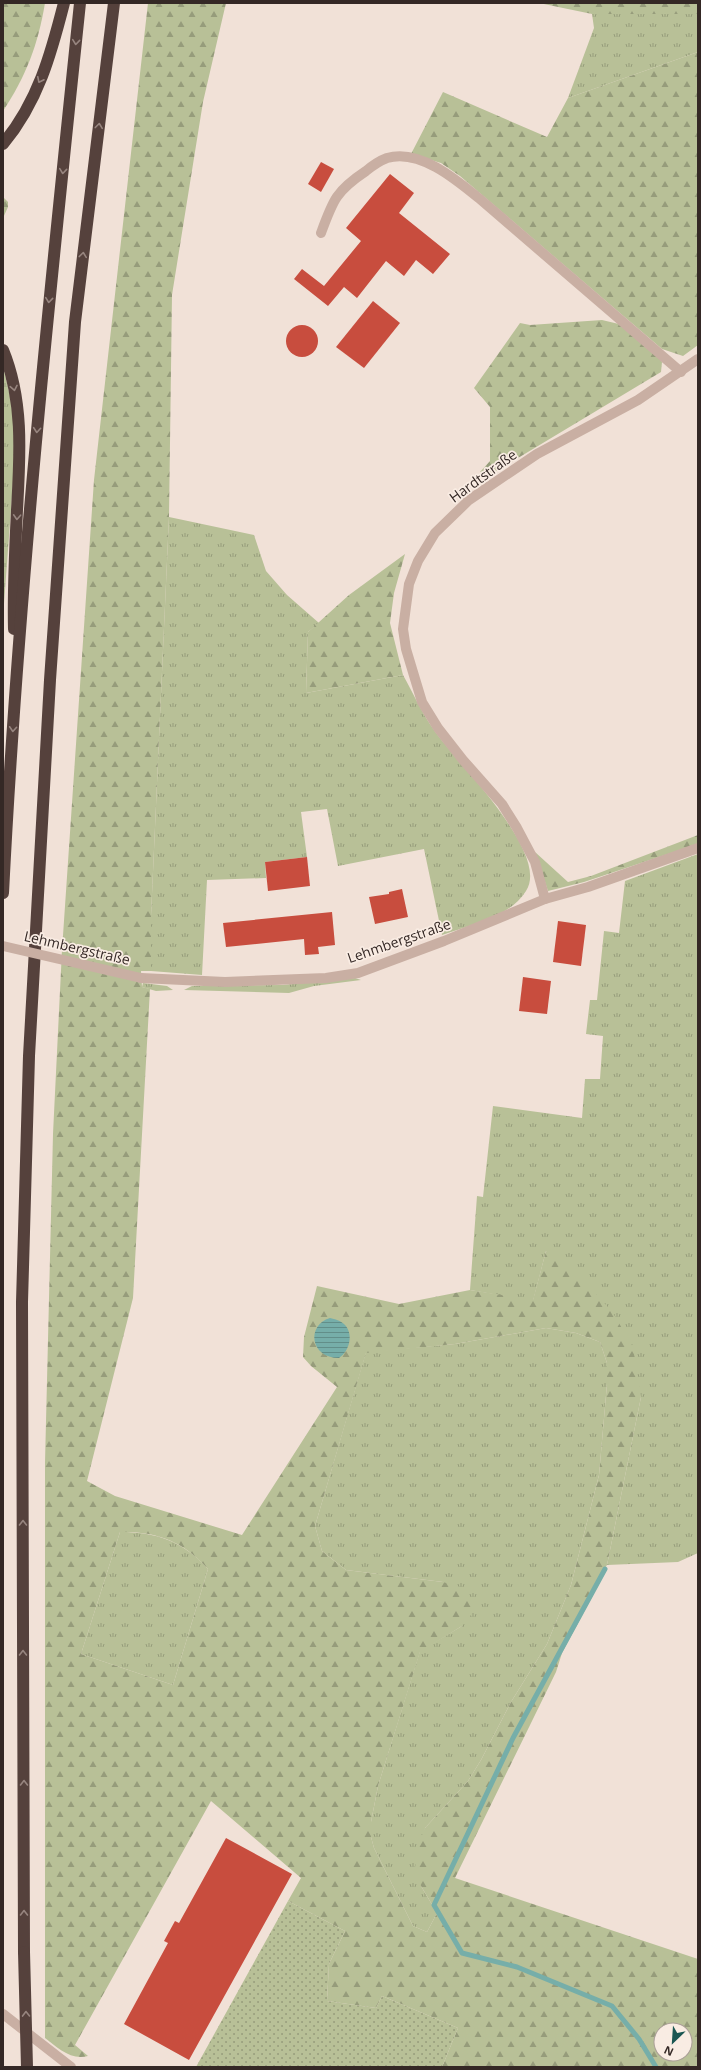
<svg xmlns="http://www.w3.org/2000/svg" width="701" height="2070" viewBox="0 0 701 2070" font-family="'Open Sans',sans-serif">
<style>
.grass{fill:url(#grass-tufts)}
.forest{fill:url(#forest-firs);fill-rule:evenodd}
.garden{fill:url(#garden-dots)}
.water{fill:url(#water-rules)}
.lines{fill:none;stroke-linecap:round;stroke-linejoin:round}
.stream{stroke:#76aea9;stroke-width:5}
.building{fill:#c84d3e}
.minor{stroke:#c9afa3;stroke-width:10}
.highway{stroke:#55413c;stroke-width:12}
.minor-bridge{stroke:#c9afa3;stroke-width:10}
.highway-bridge{stroke:#55413c;stroke-width:12}
.oneway{stroke:#97857f}
.labels{text-anchor:middle;stroke-width:3.5;stroke-linejoin:round;paint-order:stroke}
.street-label{font-size:14px;fill:#342825;stroke:#f9ece3}
</style>
<defs>
<pattern id="grass-tufts" width="24" height="20" patternUnits="userSpaceOnUse"><rect width="24" height="20" fill="#b8c097"/><path d="M3 7l-1-3M5 7V3M7 7l1-3M15 17l-1-3M17 17v-4M19 17l1-3" fill="none" stroke="#969c7b"/></pattern>
<pattern id="forest-firs" width="22" height="20" patternUnits="userSpaceOnUse"><rect width="22" height="20" fill="#b8c097"/><path d="M5 1l3.5 6h-7zM16 11l3.5 6h-7z" fill="#969c7b"/></pattern>
<pattern id="garden-dots" width="8" height="8" patternUnits="userSpaceOnUse"><rect width="8" height="8" fill="#b8c097"/><path d="M2 2h.1M6 6h.1" fill="none" stroke="#969c7b" stroke-width="1.8" stroke-linecap="round"/></pattern>
<pattern id="water-rules" width="6" height="5" patternUnits="userSpaceOnUse"><rect width="6" height="5" fill="#76aea9"/><path d="M0 2.5h6" fill="none" stroke="#628e89"/></pattern>
</defs>
<rect width="100%" height="100%" fill="#f1e1d7"/>
<!-- grass -->
<g class="grass">
<path d="M592 14H698V52L568 98 594 28Z"/>
<path d="M3 366 14 414 15 456 3 617Z"/>
<path d="M169 517 254 535 266 571 287 595 319 623 308 632 306 693 403 675C413 693 422 713 434 730 456 762 551 853 526 891 509 918 470 925 442 935L424 849 338 866 327 809 301 812 307 857 265 862 266 878 207 880 202 975 151 971V916Z"/>
<path d="M698 854V1553L678 1562 607 1565 641 1397 546 1251 533 1301 470 1290 477 1196 483 1197 493 1106 582 1118 585 1079H600L603 1036 586 1034 590 1000H597L604 931 619 933 625 881Z"/>
<path d="M355 978 361 980 314 986 289 993 184 990 192 986 282 985Z"/>
<path d="M143 983 167 986 173 990 156 991 142 987Z"/>
<path d="M546 1328 576 1333 600 1342 607 1363V1384L599 1475 571 1585 547 1644 511 1702 481 1760 468 1781 425 1828 421 1886 437 1913 427 1932 413 1926 374 1848 371 1837V1822L378 1786 420 1651 462 1626 443 1582 346 1570 322 1551 315 1526 366 1352 455 1344Z"/>
<path d="M120 1532C156 1532 183 1541 208 1569L173 1685 81 1654Z"/>
</g>
<!-- forest -->
<g class="forest">
<path d="M3 3H45C38 45 26 76 3 111Z"/>
<path d="M148 3H226L203 102 172 295 169 517 151 916V971H141L142 987 150 989 133 1298 87 1481 115 1496 242 1535 337 1387 311 1366 303 1357 304 1337 317 1286 399 1304 470 1290 533 1300 546 1251 583 1279 613 1313 633 1347 641 1397 607 1565 605 1568 607 1569 562 1653 556 1672 455 1878 698 1959V2067H442L458 2028 382 1996 376 2008 327 2001 329 1964 345 1931 288 1901 301 1878 211 1801 75 2045 88 2056C71 2061 57 2047 45 2038V1463L53 1134 62 950 94 480ZM546 1328 576 1333 600 1342 607 1363V1384L599 1475 571 1585 547 1644 511 1702 481 1760 468 1781 425 1828 418 1845 415 1868 421 1886 437 1913 427 1932 413 1926 374 1848 371 1837V1822L378 1786 420 1652 462 1626 471 1615 473 1603 463 1588 443 1582 346 1570 322 1551 315 1526 366 1353 455 1344ZM120 1532C156 1531 183 1541 208 1569L173 1685 81 1654ZM661 2030H685V2054H661Z"/>
<path d="M539 3H698V14H592Z"/>
<path d="M698 52V345L683 356 662 349 460 176 441 163 411 154 443 92 547 137 568 98Z"/>
<path d="M3 197 8 202V207L3 218Z"/>
<path d="M602 320 623 325 656 354 662 362 661 372 488 476 480 472 490 461V407L474 388 520 323 530 325Z"/>
<path d="M405 554 394 593 390 623 403 675 306 693 308 632 349 595Z"/>
<path d="M698 835V844L584 882 548 891 535 852 568 882 591 876Z"/>
</g>
<!-- garden -->
<path class="garden" d="M288 1901 345 1931 329 1964 327 2001 376 2008 382 1996 458 2028 442 2067H196Z"/>
<!-- water -->
<path class="water" d="M330 1318C335 1319 341 1321 344 1324 354 1333 350 1351 339 1358 310 1358 306 1325 330 1318Z"/>
<g class="lines">
<!-- stream -->
<path class="stream" d="M605 1569 513 1738 434 1905 462 1953 517 1967 612 2006 639 2039 656 2067"/>
</g>
<!-- building -->
<g class="building">
<path d="M321 162 334 169 321 192 308 184Z"/>
<path d="M390 174 414 193 399 213 450 254 433 274 416 260 404 276 386 261 357 298 344 287 328 306 294 279 302 269 324 286 361 241 346 228Z"/>
<path d="M373 301 400 323 364 368 336 347Z"/>
<circle cx="302" cy="341" r="16"/>
<path d="M307 857 310 886 268 891 265 862Z"/>
<path d="M402 889 408 917 375 924 369 897 389 894V892Z"/>
<path d="M332 912 335 945 318 947 319 954 305 955 304 939 226 947 223 923Z"/>
<path d="M558 921 586 925 581 966 553 962Z"/>
<path d="M523 977 551 981 547 1014 519 1011Z"/>
<path d="M226 1838 292 1874 189 2060 124 2024 168 1943 164 1941 175 1921 179 1923Z"/>
</g>
<g class="lines">
<!-- minor -->
<g class="minor">
<path d="M321 233C333 200 336 191 366 171 372 166 379 161 387 158 420 148 458 181 481 200L681 372"/>
<path d="M545 899 535 862 517 828 502 804 463 760 438 728 422 702 406 649 403 629 409 584 418 561 435 533 469 500 537 454 638 400 698 359"/>
<path d="M141 978 225 982 326 978 358 973 444 941 545 899 588 887 698 848"/>
<path d="M3 2014 71 2067"/>
</g>
<!-- highway -->
<g class="highway">
<path d="M3 144C38 102 51 54 64 3"/>
<path d="M3 350C24 401 20 456 17 510 15 550 13 589 14 629"/>
<path d="M3 893C18 595 49 299 80 3"/>
<path d="M24 1952 22 1302 29 1056 50 680 75 322 114 3"/>
</g>
<!-- minor-bridge -->
<path class="minor-bridge" d="M3 946 141 978"/>
<!-- highway-bridge -->
<path class="highway-bridge" d="M24 1952 27 2067"/>
</g>
<!-- one-way arrows -->
<defs><path id="oneway-chevron" d="M-2-3.5L2.5 0L-2 3.5" fill="none" stroke-width="1.6" stroke-linecap="round" stroke-linejoin="round"/></defs>
<g class="oneway">
<use href="#oneway-chevron" transform="translate(76 42) rotate(96)"/>
<use href="#oneway-chevron" transform="translate(40 80) rotate(116)"/>
<use href="#oneway-chevron" transform="translate(99 126) rotate(-83)"/>
<use href="#oneway-chevron" transform="translate(63 171) rotate(96)"/>
<use href="#oneway-chevron" transform="translate(83 255) rotate(-83)"/>
<use href="#oneway-chevron" transform="translate(49 300) rotate(96)"/>
<use href="#oneway-chevron" transform="translate(14 388) rotate(79)"/>
<use href="#oneway-chevron" transform="translate(37 430) rotate(95)"/>
<use href="#oneway-chevron" transform="translate(17 517) rotate(93)"/>
<use href="#oneway-chevron" transform="translate(13 729) rotate(94)"/>
<use href="#oneway-chevron" transform="translate(23 1523) rotate(-90)"/>
<use href="#oneway-chevron" transform="translate(23 1653) rotate(-90)"/>
<use href="#oneway-chevron" transform="translate(24 1783) rotate(-90)"/>
<use href="#oneway-chevron" transform="translate(24 1913) rotate(-90)"/>
<use href="#oneway-chevron" transform="translate(26 2014) rotate(-91)"/>
</g>
<g class="labels">
<!-- street labels -->
<g class="street-label">
<text transform="translate(483 476) rotate(-36)" y="5">Hardtstraße</text>
<text transform="translate(399 941) rotate(-19)" y="5">Lehmbergstraße</text>
<text transform="translate(77 948) rotate(13)" y="5">Lehmbergstraße</text>
</g>
</g>
<!-- border -->
<rect width="701" height="2070" fill="none" stroke="#342825" stroke-width="8"/>
<!-- north arrow -->
<g transform="translate(673 2042) rotate(205)"><circle r="19" fill="#f9ece3" stroke="#aa9e97"/>
<path d="M0-3L7 15L0 10L-7 15Z" fill="#1b5652"/>
<text y="-6" font-size="11" font-weight="bold" text-anchor="middle" fill="#342825">N</text>
</g>
</svg>
